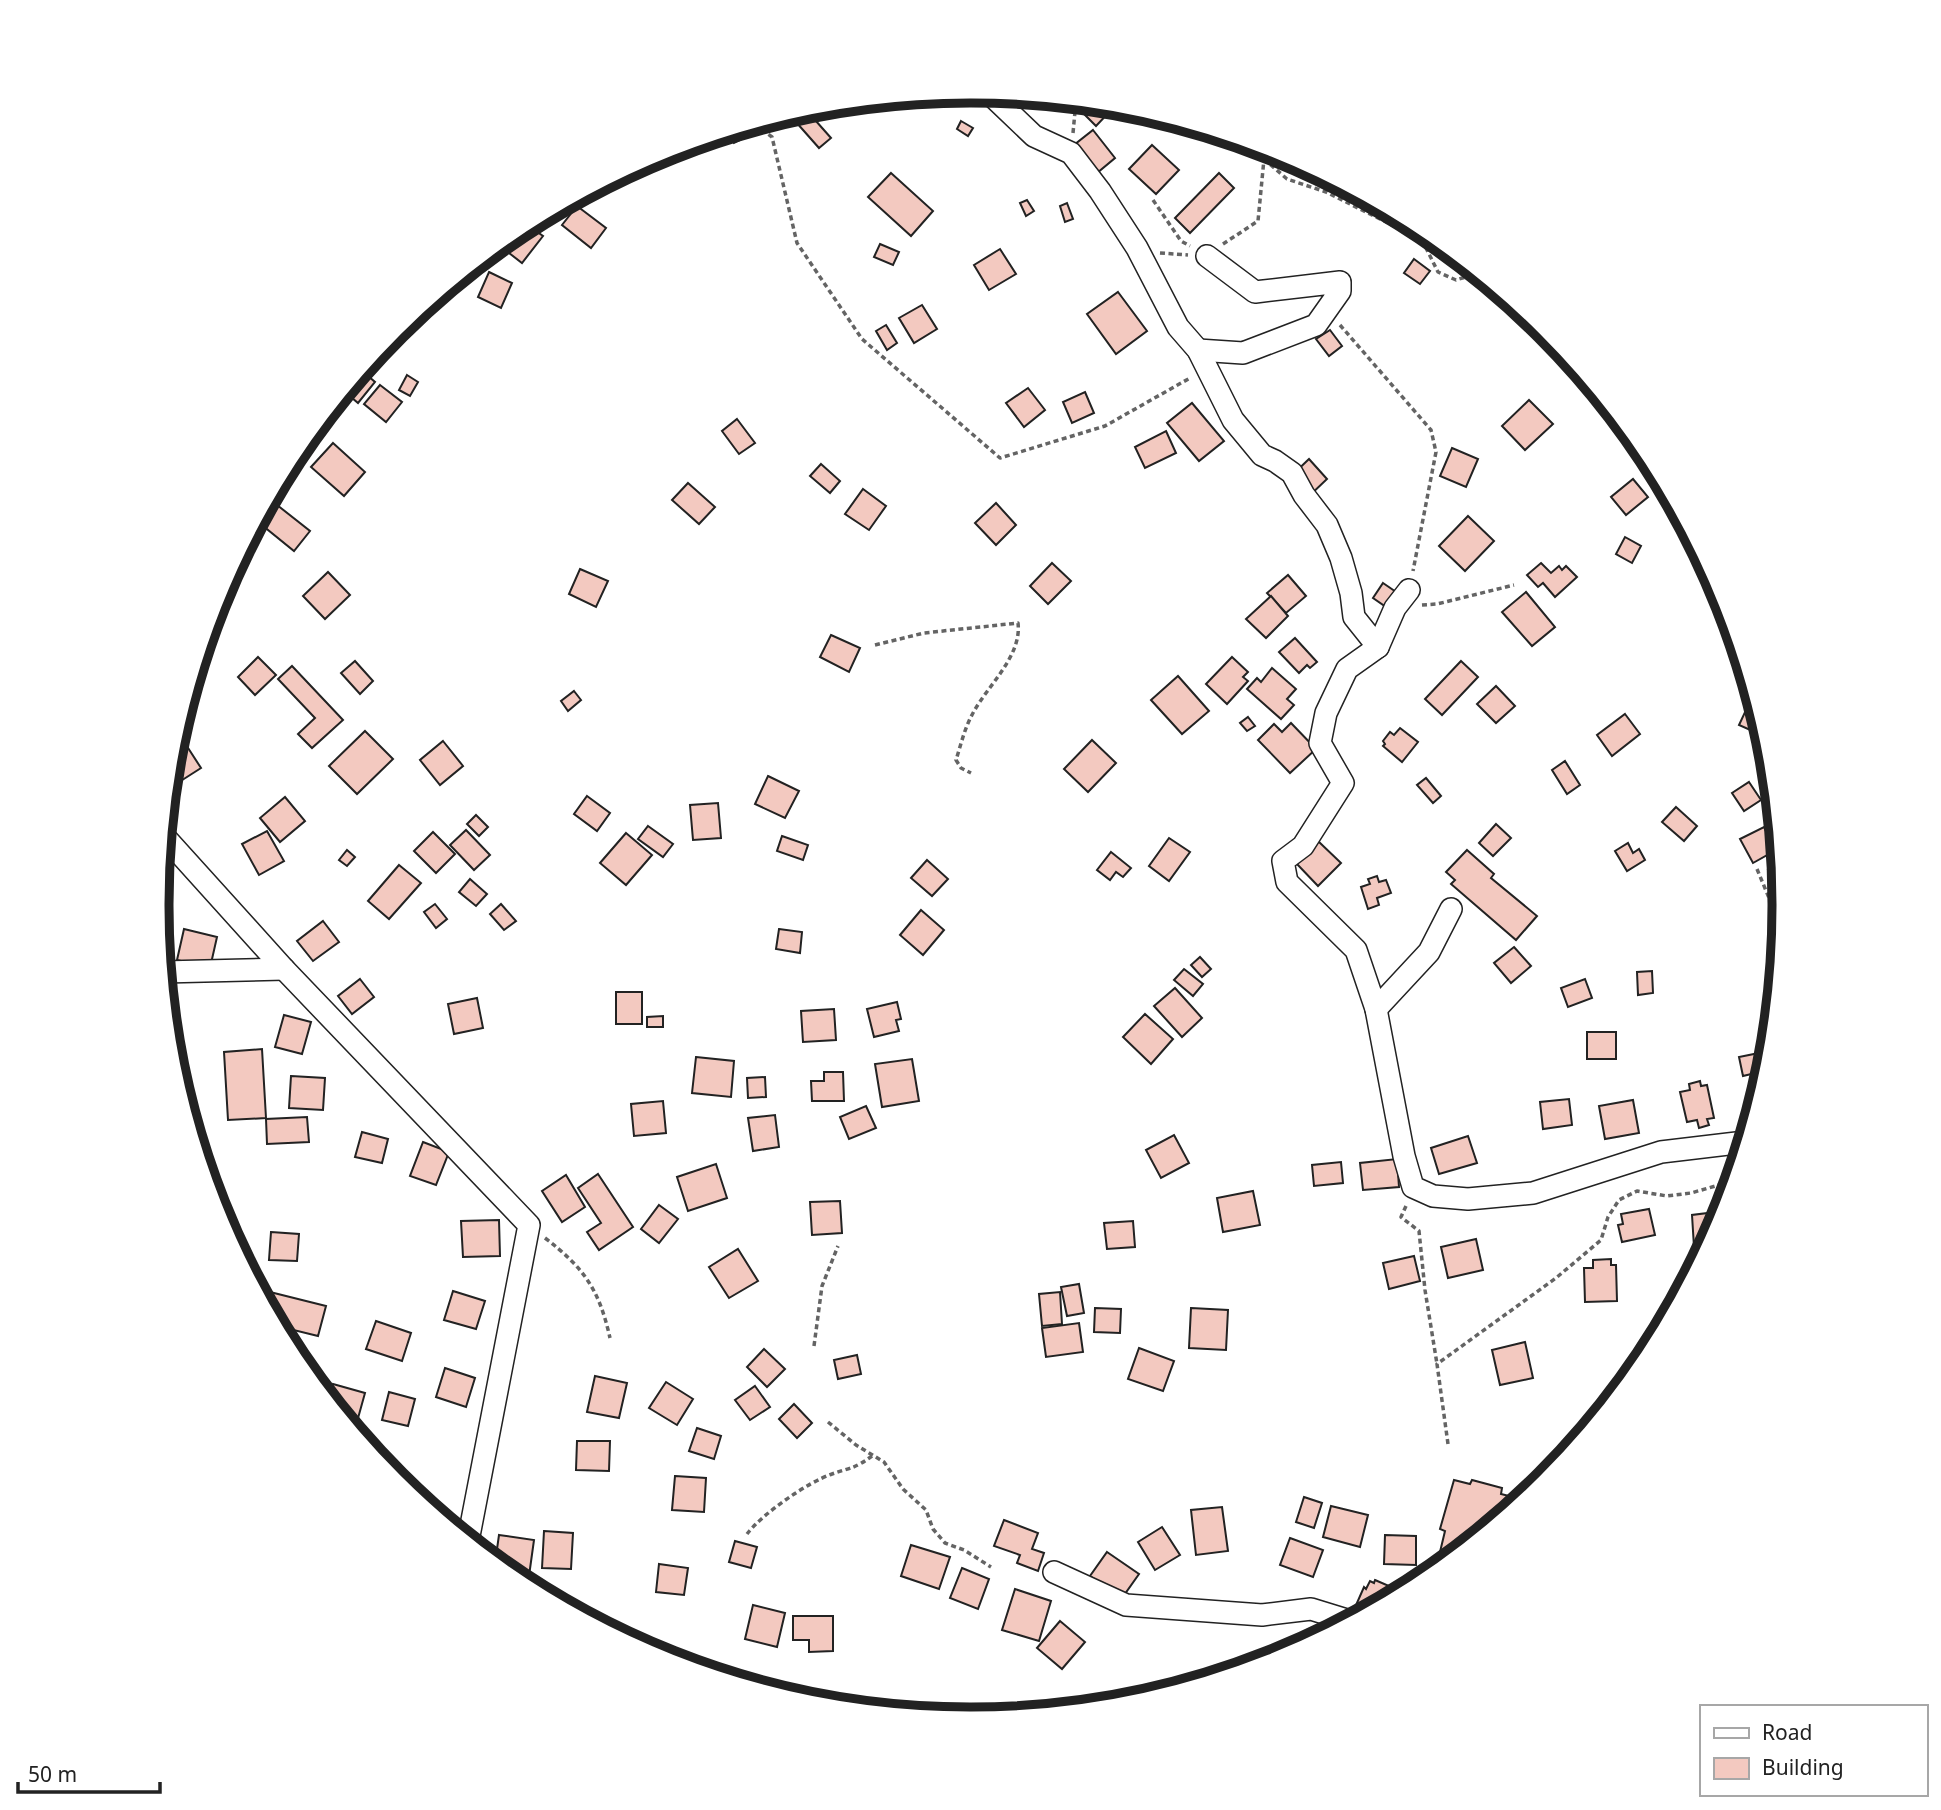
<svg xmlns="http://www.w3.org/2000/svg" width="1941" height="1810" viewBox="0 0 1941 1810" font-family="'Noto Sans',sans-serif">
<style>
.building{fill:#f3c9c0;stroke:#222;stroke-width:2}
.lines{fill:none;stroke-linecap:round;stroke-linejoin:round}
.minor-casing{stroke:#222;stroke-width:24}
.path{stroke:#646464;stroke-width:3.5;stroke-dasharray:5 3.5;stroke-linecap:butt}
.minor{stroke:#fff;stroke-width:21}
.rim{fill:none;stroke:#222;stroke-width:9}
</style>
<rect width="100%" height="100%" fill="#fff"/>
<!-- building -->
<g class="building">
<path d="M1093 103 1111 105 1114 107 1096 126 1083 113Z"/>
<path d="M808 112 831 138 819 148 796 122Z"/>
<path d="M961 121 973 128 968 136 957 129Z"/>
<path d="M739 129 744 138 734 143 729 132Z"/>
<path d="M1093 130 1115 158 1097 173 1074 145Z"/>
<path d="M1152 145 1179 170 1156 194 1129 169Z"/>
<path d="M891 173 933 211 911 236 868 197Z"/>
<path d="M1219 173 1234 188 1190 233 1175 218Z"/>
<path d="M1027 200 1034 211 1026 216 1020 203Z"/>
<path d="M1067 203 1073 219 1065 222 1060 206Z"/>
<path d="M577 206 606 228 591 248 562 225Z"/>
<path d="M526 224 543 236 522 263 500 246 505 239Z"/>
<path d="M880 244 899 252 893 265 874 257Z"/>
<path d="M1000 249 1016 274 989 290 974 265Z"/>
<path d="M1414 259 1430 271 1420 284 1404 273Z"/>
<path d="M489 272 512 283 501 308 478 297Z"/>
<path d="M1118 292 1147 331 1116 354 1087 314Z"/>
<path d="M922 305 937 329 914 343 899 318Z"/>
<path d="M886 325 897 343 887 350 876 331Z"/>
<path d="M1330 330 1342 346 1329 356 1316 339Z"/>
<path d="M361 370 375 382 358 403 344 391Z"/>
<path d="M407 375 418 382 410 396 399 390Z"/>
<path d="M380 385 402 402 386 422 364 404Z"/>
<path d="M1028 388 1045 410 1024 427 1006 403Z"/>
<path d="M1085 392 1094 413 1072 423 1063 402Z"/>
<path d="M1529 400 1553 424 1525 450 1502 426Z"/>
<path d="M1192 403 1224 441 1199 461 1167 423Z"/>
<path d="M737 419 755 443 739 454 722 431Z"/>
<path d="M1166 431 1176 453 1145 468 1135 447Z"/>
<path d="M333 443 365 472 344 496 311 467Z"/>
<path d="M1452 448 1478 459 1466 487 1440 476Z"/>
<path d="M1309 459 1327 479 1306 499 1288 479Z"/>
<path d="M821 464 840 481 830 493 810 476Z"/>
<path d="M1653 464 1664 484 1663 486 1648 467Z"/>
<path d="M1633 479 1648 497 1626 515 1611 497Z"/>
<path d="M688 483 715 507 699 524 672 500Z"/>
<path d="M863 489 886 506 869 530 845 514Z"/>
<path d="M272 501 310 531 294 551 257 521Z"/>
<path d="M996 503 1016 525 996 545 975 523Z"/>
<path d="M1468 516 1494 541 1465 571 1439 546Z"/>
<path d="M1625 537 1641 546 1632 563 1616 554Z"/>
<path d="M1052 563 1071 581 1048 604 1030 586Z"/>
<path d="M1541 563 1551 573 1559 566 1562 570 1566 566 1577 577 1555 597 1543 583 1538 587 1527 575Z"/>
<path d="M580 569 608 581 596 607 569 594Z"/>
<path d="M328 572 350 595 325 619 303 596Z"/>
<path d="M1288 575 1306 596 1286 613 1267 593Z"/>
<path d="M1383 583 1399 594 1389 609 1373 598Z"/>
<path d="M1526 592 1555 627 1532 646 1502 612Z"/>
<path d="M1271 596 1288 616 1266 638 1246 619Z"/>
<path d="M831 635 860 648 849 672 820 657Z"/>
<path d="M1295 638 1317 662 1310 668 1307 665 1299 673 1279 652Z"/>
<path d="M202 647 209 652 196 666Z"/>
<path d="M258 657 276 675 255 695 238 677Z"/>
<path d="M1232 657 1248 672 1243 677 1248 681 1227 704 1206 684Z"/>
<path d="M355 661 373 681 360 694 341 673Z"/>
<path d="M1461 661 1478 677 1442 715 1425 699Z"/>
<path d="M292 666 343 720 312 748 298 734 315 718 278 679Z"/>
<path d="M1272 668 1296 689 1287 699 1294 705 1281 719 1247 689 1257 678 1261 682Z"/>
<path d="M1178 676 1209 711 1182 734 1151 700Z"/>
<path d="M1496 686 1515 706 1496 723 1477 704Z"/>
<path d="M574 691 581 700 568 711 561 701Z"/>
<path d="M1746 710 1760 716 1766 737 1739 725Z"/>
<path d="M1625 714 1640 734 1612 756 1597 735Z"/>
<path d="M1248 717 1255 726 1247 731 1240 723Z"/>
<path d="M1291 723 1316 749 1290 773 1258 740 1274 724 1282 732Z"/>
<path d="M1400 728 1418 742 1402 762 1383 746 1385 744 1383 741 1390 732 1394 735Z"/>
<path d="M365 731 393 759 357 794 329 766Z"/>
<path d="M181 737 201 768 176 784 169 774 172 746 173 742Z"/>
<path d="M1092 740 1116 763 1088 792 1064 769Z"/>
<path d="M443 741 463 766 440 785 420 760Z"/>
<path d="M1565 761 1580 785 1567 794 1552 770Z"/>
<path d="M768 776 799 791 785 818 755 804Z"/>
<path d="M1426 778 1441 796 1433 803 1417 785Z"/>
<path d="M1749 782 1761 800 1744 811 1732 793Z"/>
<path d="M587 796 610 813 597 831 574 814Z"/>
<path d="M285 797 305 821 280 842 260 818Z"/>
<path d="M718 803 721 838 693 840 690 805Z"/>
<path d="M1676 807 1697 826 1684 841 1662 822Z"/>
<path d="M476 815 488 827 479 836 467 824Z"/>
<path d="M1496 824 1511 838 1493 856 1479 843Z"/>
<path d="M648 826 673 844 663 857 638 839Z"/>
<path d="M1764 827 1776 850 1753 863 1740 839Z"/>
<path d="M466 830 490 855 474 870 450 845Z"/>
<path d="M267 831 284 861 259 875 242 844Z"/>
<path d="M433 832 455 854 436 873 414 851Z"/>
<path d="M626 833 652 855 626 885 600 863Z"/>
<path d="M782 836 808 845 803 860 777 851Z"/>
<path d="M1169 838 1190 852 1169 881 1149 866Z"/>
<path d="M1318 841 1341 863 1318 886 1296 863Z"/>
<path d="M1628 843 1633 853 1639 849 1645 860 1627 871 1615 851Z"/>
<path d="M347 850 355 857 347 866 339 860Z"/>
<path d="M1467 850 1494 874 1491 878 1537 916 1516 940 1451 884 1455 880 1446 872Z"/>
<path d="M1111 852 1131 868 1123 877 1116 872 1110 880 1097 870Z"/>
<path d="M927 860 948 879 932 896 911 878Z"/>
<path d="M399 865 421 883 389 919 368 901Z"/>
<path d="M1781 867 1784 903 1777 905 1768 870Z"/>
<path d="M1377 876 1379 882 1386 880 1391 893 1377 898 1379 905 1368 909 1361 887 1370 884 1368 879Z"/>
<path d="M470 879 487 894 476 906 459 892Z"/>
<path d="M435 904 447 919 436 928 424 912Z"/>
<path d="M501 904 516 921 504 930 490 914Z"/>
<path d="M921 910 944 930 923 955 900 935Z"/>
<path d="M323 921 339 942 313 961 297 941Z"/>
<path d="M184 929 217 937 210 968 177 960Z"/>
<path d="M779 929 802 932 800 953 776 949Z"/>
<path d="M1514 947 1531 966 1511 983 1494 963Z"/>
<path d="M1200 957 1211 969 1202 977 1191 965Z"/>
<path d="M1184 969 1203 984 1193 996 1174 980Z"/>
<path d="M1652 971 1653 993 1638 995 1637 972Z"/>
<path d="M360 979 374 997 352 1014 338 996Z"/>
<path d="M1585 979 1592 998 1568 1007 1561 988Z"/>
<path d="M1175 988 1202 1018 1182 1037 1154 1006Z"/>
<rect x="616" y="992" width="26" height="32"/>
<path d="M477 998 483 1028 454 1034 448 1004Z"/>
<path d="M897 1002 901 1019 896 1020 899 1031 874 1037 867 1009Z"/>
<path d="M834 1009 836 1040 803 1042 801 1011Z"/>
<path d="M1145 1014 1173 1039 1151 1064 1123 1037Z"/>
<path d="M284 1015 311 1022 302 1054 275 1047Z"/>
<path d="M663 1016V1027H647V1017Z"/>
<rect x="1587" y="1032" width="29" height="27"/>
<path d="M262 1049 266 1118 228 1120 224 1052Z"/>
<path d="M1759 1053 1764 1071 1743 1076 1739 1057Z"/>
<path d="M696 1057 734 1061 731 1097 692 1093Z"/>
<path d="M912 1059 919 1101 882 1107 875 1064Z"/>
<path d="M824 1072H843L844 1101H812L811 1081H824Z"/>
<path d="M291 1076 325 1078 323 1110 289 1108Z"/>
<path d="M765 1077 766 1097 748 1098 747 1078Z"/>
<path d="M1700 1081 1701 1086 1707 1085 1714 1118 1707 1119 1709 1125 1699 1128 1697 1120 1687 1122 1680 1092 1690 1090 1689 1084Z"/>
<path d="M1569 1099 1572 1125 1543 1129 1540 1102Z"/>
<path d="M1633 1100 1639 1133 1605 1139 1599 1106Z"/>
<path d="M663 1101 666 1133 634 1136 631 1104Z"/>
<path d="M866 1106 876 1128 849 1139 840 1117Z"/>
<path d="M775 1115 779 1147 753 1151 748 1118Z"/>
<path d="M307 1117 309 1142 267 1144 266 1119Z"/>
<path d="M362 1132 388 1139 382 1163 355 1157Z"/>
<path d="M1174 1135 1189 1163 1161 1178 1146 1150Z"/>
<path d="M1468 1136 1477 1163 1439 1174 1431 1148Z"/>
<path d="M423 1142 449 1152 436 1185 410 1176Z"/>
<path d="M1397 1159 1399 1187 1363 1190 1360 1163Z"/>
<path d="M1341 1162 1343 1183 1314 1186 1312 1165Z"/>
<path d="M716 1164 727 1198 688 1211 677 1177Z"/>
<path d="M598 1174 633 1227 599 1250 587 1232 601 1223 578 1188Z"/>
<path d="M566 1175 585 1207 562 1222 542 1191Z"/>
<path d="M1253 1191 1260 1225 1223 1232 1217 1198Z"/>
<path d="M840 1201 842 1233 812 1235 810 1202Z"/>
<path d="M659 1205 678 1219 659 1243 641 1229Z"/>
<path d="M1649 1209 1655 1235 1622 1242 1618 1225 1623 1224 1621 1214Z"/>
<path d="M1724 1211 1707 1245 1694 1247 1692 1215Z"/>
<path d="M499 1220 500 1256 463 1257 461 1221Z"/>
<path d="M1133 1221 1135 1247 1107 1249 1104 1223Z"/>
<path d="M271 1232 299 1234 297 1261 269 1260Z"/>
<path d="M1476 1239 1483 1270 1448 1278 1441 1247Z"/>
<path d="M738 1249 758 1281 729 1298 709 1267Z"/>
<path d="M1414 1256 1420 1281 1389 1289 1383 1263Z"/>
<path d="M1611 1259V1265H1616L1617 1301 1585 1302 1584 1268H1593V1260Z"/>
<path d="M1079 1284 1084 1313 1067 1316 1061 1287Z"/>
<path d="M453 1291 485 1301 476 1329 444 1320Z"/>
<path d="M270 1292 326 1306 318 1336 277 1326 266 1306Z"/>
<path d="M1060 1292 1062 1324 1042 1326 1039 1294Z"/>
<path d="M1095 1308 1121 1309 1120 1333 1094 1332Z"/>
<path d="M1191 1308 1228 1310 1226 1350 1189 1348Z"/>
<path d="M376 1321 411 1333 402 1361 366 1349Z"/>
<path d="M1079 1323 1083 1352 1046 1357 1042 1328Z"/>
<path d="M1525 1342 1533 1378 1500 1385 1492 1350Z"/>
<path d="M1139 1348 1174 1361 1163 1391 1128 1379Z"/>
<path d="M764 1349 785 1369 767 1387 747 1367Z"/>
<path d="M857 1355 861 1374 838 1379 834 1360Z"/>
<path d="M445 1368 475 1378 466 1407 436 1397Z"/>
<path d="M595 1376 627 1383 619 1418 587 1412Z"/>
<path d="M666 1382 693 1399 677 1425 649 1408Z"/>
<path d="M333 1384 365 1393 355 1429 352 1428 328 1399Z"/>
<path d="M755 1386 770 1407 750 1420 735 1400Z"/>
<path d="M389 1392 415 1399 408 1426 382 1420Z"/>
<path d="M794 1404 812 1423 797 1438 779 1419Z"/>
<path d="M697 1428 721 1436 714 1459 689 1451Z"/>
<path d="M577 1441H610L609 1471 576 1470Z"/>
<path d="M675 1476 706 1478 704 1512 672 1510Z"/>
<path d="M1454 1480 1470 1484 1472 1480 1502 1488 1501 1494 1513 1497 1510 1510 1476 1538 1469 1536 1465 1547 1453 1557 1440 1552 1445 1531 1440 1529Z"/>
<path d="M1304 1497 1322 1503 1314 1528 1296 1522Z"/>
<path d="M1331 1506 1368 1515 1360 1547 1323 1537Z"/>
<path d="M1222 1507 1228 1551 1196 1555 1191 1510Z"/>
<path d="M1004 1520 1038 1533 1032 1549 1044 1553 1038 1571 1017 1563 1020 1555 994 1546Z"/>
<path d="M1162 1527 1180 1555 1155 1570 1138 1542Z"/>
<path d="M544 1531 573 1533 571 1569 542 1568Z"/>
<path d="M499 1535 534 1540 529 1576 507 1573 495 1563Z"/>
<path d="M1385 1535 1416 1536V1565L1384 1564Z"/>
<path d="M1290 1538 1323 1550 1313 1577 1280 1565Z"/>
<path d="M735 1541 757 1547 751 1568 729 1562Z"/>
<path d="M911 1545 950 1557 939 1589 901 1576Z"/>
<path d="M1107 1552 1139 1574 1122 1598 1090 1576Z"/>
<path d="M659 1564 688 1568 684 1595 656 1592Z"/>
<path d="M962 1568 989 1579 978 1609 950 1598Z"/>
<path d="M1375 1580 1403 1592 1361 1615 1353 1612 1364 1587 1366 1589 1370 1581 1374 1583Z"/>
<path d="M1015 1589 1051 1601 1039 1641 1002 1630Z"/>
<path d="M753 1605 785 1613 777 1647 745 1639Z"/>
<path d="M570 1609H586L587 1618Z"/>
<path d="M793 1616H833V1651L809 1652V1640H793Z"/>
<path d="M1060 1621 1085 1642 1062 1669 1037 1648Z"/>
</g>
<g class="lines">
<!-- minor casing -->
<g class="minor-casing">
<g id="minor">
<path d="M989 93 1034 136 1071 153 1100 191 1137 248 1178 327 1198 350 1233 420 1262 455 1275 461 1292 473 1304 495 1327 525 1341 558 1351 593 1354 617 1378 647"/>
<path d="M1198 350 1243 353 1316 325 1340 291V282L1255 292 1207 256"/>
<path d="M1409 590 1395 608 1378 647 1347 669 1326 713 1320 743 1343 783 1303 846 1283 861 1287 882 1356 950 1376 1009 1404 1156 1413 1187 1433 1196 1468 1199 1533 1193 1661 1152 1745 1142"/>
<path d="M163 835 284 969 529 1225 468 1541"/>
<path d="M163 972 284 969"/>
<path d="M1376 1009 1429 952 1451 909"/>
<path d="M1054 1572 1126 1605 1262 1615 1311 1609 1350 1621"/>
</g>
</g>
<!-- path -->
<g class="path">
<path d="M755 124 772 137 797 243 862 339 1000 458 1105 426 1190 378"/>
<path d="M1073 133 1076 101"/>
<path d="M1264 159 1287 179 1326 192 1422 240 1438 272 1456 280 1469 276 1473 269"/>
<path d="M1153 200 1181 241 1190 246"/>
<path d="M1223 244 1258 221 1264 159 1278 152"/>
<path d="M1160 253 1188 255"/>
<path d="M1340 325 1431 430 1436 452 1413 571"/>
<path d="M1422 605 1437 604 1514 585"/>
<path d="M875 645 924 633 1018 623C1022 656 988 685 973 713 965 727 961 744 956 760L961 768 971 773"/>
<path d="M1757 869 1774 910 1784 912"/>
<path d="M1406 1206 1401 1217 1419 1231 1425 1290 1437 1364"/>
<path d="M545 1238C584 1268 599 1289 610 1338"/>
<path d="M814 1346 822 1286 838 1246"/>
<path d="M828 1422 856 1445 884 1462 903 1489 926 1510 933 1529 945 1543 964 1550 991 1567"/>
<path d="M1448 1444 1437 1364 1556 1278 1601 1240 1608 1217 1619 1200 1637 1191 1667 1196 1691 1193 1733 1181"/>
<path d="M747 1534C762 1514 808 1482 832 1474 852 1467 854 1469 872 1456"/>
</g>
<!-- minor -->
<use href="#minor" class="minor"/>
</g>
<!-- crop -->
<path d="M0 0H1941V1810H0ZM970 103H971A801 801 0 0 1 1772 904V906A801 801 0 0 1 971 1707H970A801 801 0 0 1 169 906V904A801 801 0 0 1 970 103Z" fill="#fff" fill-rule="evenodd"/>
<path class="rim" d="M970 103H971A801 801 0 0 1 1772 904V906A801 801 0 0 1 971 1707H970A801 801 0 0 1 169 906V904A801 801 0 0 1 970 103Z"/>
<!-- legend -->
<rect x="1700" y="1705" width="228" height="91" fill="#ffffff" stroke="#a7a7a7" stroke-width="2"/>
<rect x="1714" y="1728" width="35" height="10" fill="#ffffff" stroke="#a7a7a7" stroke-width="2"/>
<text x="1762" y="1740" font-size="21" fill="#222222">Road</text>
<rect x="1714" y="1758" width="35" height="21" fill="#f3c9c0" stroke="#a7a7a7" stroke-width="2"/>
<text x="1762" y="1775" font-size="21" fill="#222222">Building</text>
<!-- scale -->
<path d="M18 1782v10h142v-10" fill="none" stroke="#222222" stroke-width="3.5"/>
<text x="28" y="1782" font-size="21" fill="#222222" stroke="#ffffff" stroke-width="5" paint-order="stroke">50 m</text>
</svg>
